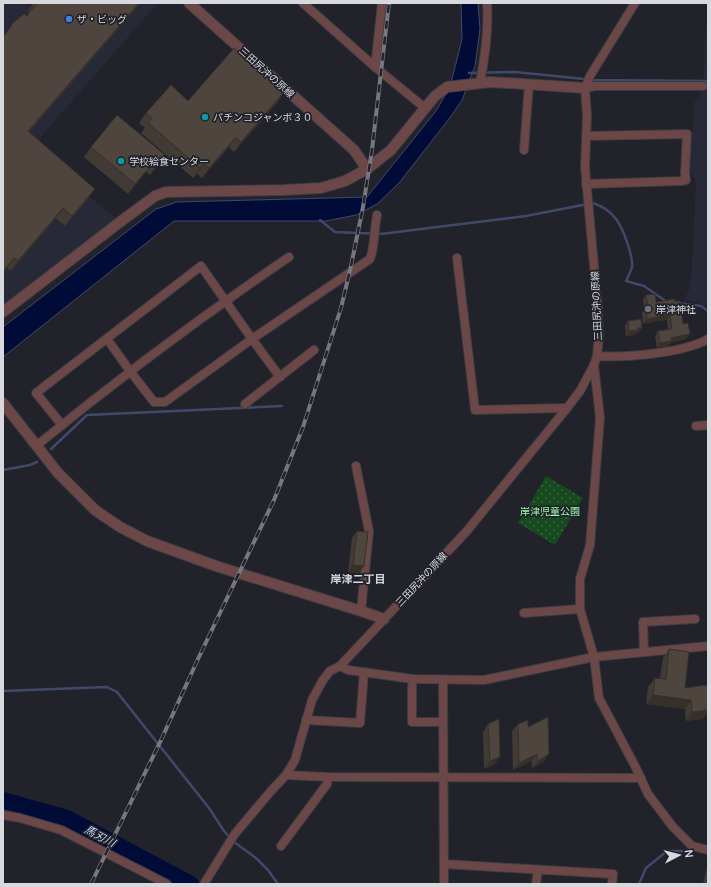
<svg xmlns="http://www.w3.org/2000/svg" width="711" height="887" viewBox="0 0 711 887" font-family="Manrope,'Noto Sans JP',sans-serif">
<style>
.built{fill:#272937}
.park{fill:url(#park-dots)}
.water{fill:#000b38;stroke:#41496a}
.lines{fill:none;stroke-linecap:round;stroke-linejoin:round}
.stream{stroke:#41496a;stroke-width:2.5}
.river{stroke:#000b38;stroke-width:16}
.minor-casing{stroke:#3b3c43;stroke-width:10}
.tertiary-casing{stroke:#3b3c43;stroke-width:12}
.minor{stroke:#6c4748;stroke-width:8}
.tertiary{stroke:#6c4748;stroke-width:10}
.rail-casing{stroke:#77787f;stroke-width:4}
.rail{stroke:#21222a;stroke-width:2.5;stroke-dasharray:8;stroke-linecap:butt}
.wall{fill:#423b35}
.shaded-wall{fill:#36302b}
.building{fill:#4d453e;stroke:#36302b}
.shop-dot{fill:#3f7fe0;stroke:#21222a;stroke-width:1.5}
.culture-dot{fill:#0f9aa8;stroke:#21222a;stroke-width:1.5}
.worship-dot{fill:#6b7280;stroke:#21222a;stroke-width:1.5}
.labels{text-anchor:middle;stroke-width:3.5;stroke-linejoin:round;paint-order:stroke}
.poi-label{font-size:10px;fill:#d8d9df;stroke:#21222a;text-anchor:start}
.street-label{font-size:10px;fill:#d8d9df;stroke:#21222a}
.park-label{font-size:10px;fill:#9efba7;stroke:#21222a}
.neighbourhood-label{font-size:11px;font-weight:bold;fill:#d4d6e1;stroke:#21222a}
.water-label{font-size:11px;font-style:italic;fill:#bcd3f8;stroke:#21222a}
</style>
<defs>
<pattern id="park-dots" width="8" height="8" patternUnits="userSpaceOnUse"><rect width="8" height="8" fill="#164a1e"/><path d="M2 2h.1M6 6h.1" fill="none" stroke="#37643e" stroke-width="1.8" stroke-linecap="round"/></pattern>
</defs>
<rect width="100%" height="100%" fill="#21222a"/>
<!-- built -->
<g class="built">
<path d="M3 3H158L31 148 120 222 3 312Z"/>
<path d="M706 24H708V308L697 302 684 299 690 288 692 262 696 184 690 168 694 103 700 96 703 86Z"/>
</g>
<!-- park -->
<path class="park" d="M546 476 583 498 555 545 518 523Z"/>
<!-- water -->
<path class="water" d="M461 3H478L480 29 475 66 462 100 449 119 399 183 377 204 356 215 326 221H174L3 357V327L156 209 177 202 367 197 436 111 450 87 462 39Z"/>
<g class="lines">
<!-- stream -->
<g class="stream">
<path d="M469 73 515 72 594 80 708 81"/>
<path d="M320 220 335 232 381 234 526 216 593 203C602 206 610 211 616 219 623 228 633 255 632 267 631 271 628 277 626 281L644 286 667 302"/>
<path d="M678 303 701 306 708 311"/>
<path d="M51 449 87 415 282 406"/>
<path d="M3 470 30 465 37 462"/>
<path d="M3 691 107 687 117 692 209 808 224 831 234 842 256 858 268 870 278 884"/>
<path d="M639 884 646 868 667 851H690"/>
</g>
<!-- river -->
<path class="river" d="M3 800 67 818 191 884"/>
<!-- minor casing -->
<g class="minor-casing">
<g id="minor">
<path d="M303 3 375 67 425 108"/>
<path d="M375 67 382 3"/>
<path d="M480 83C485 57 489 30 487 3"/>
<path d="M585 88 595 86H703"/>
<path d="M524 150 529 84"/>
<path d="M586 184 681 181 686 180 685 173 687 134 586 136"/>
<path d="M457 258 475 410 567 408"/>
<path d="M107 339 130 371 154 402H165L252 339 370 259C375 246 374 230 377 215"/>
<path d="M597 356C625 358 684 353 708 339"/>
<path d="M594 365 600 418 590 545 580 579V609L594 657 599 698 635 766 648 794 673 827 692 846 708 850"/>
<path d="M245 404 314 350"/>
<path d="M62 425 36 393 201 266 252 339 280 377"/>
<path d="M696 426 708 425"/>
<path d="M36 446C118 379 202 316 289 257"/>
<path d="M356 466 369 531 361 611"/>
<path d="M524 613 580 609"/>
<path d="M644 652 643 622 695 619"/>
<path d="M340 666 348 670 413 679 484 680 594 657 708 646"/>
<path d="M413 679 412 687V722H443"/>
<path d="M443 680 444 884"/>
<path d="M306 720 360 723 364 672"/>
<path d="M286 775 328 777 641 778"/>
<path d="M3 815 20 818 61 830 167 884"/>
<path d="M281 846 327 784 328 777"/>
<path d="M444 864 613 874 612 884"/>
<path d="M204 884 234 835 271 791 286 775 295 760 312 700 323 680 330 671 340 666 373 631 466 532 567 408 580 391 594 365 597 356 599 335 598 310 585 167 587 116 585 88 590 76 635 3"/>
<path d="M536 884 538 870"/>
</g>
</g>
<!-- tertiary casing -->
<g class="tertiary-casing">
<g id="tertiary">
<path d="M189 3 354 150 367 169"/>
<path d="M3 312 120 222 155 196 166 192 284 190 321 188 345 181 367 169 391 150 435 96 447 87 491 82 585 88"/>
<path d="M3 403 58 473 95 510 120 527 147 541 216 566 361 611 384 619"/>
</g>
</g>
<!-- minor -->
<use href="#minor" class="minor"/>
<!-- tertiary -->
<use href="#tertiary" class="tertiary"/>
<!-- rail casing -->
<g class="rail-casing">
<path id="rail" d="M91 884 162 738 198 659 274 500 303 427 341 308 351 266 363 207 372 150 389 3"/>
</g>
<!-- rail -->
<use href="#rail" class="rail"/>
</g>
<!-- wall -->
<g class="wall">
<path d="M33 3H141L29 132 88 199 65 226 56 218 11 271 7 268 3 272V33L5 34 13 23 27 16 29 12 28 11Z"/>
<path d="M188 101 278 102 234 152 229 147 202 178 197 174 193 178 141 133 145 128 139 123 146 113Z"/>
<path d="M91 147 165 155 158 165 150 175 146 172 128 194 84 157Z"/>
<path d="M646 295 656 302 675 301 683 324 686 339 670 343 668 346 657 348 655 336 658 331 668 330 667 320 655 321 654 322 643 324 642 313 644 310 643 300Z"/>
<path d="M628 321 642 328 638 333H636L635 335 626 336 625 326Z"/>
<path d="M357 531 364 566 359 573 348 572 352 538Z"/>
<path d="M669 649 685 688 708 710V713L703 719 686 721 685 709 646 704 648 687 655 678H660L663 658Z"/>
<path d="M488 724 495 764 484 769 483 732Z"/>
<path d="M518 724 528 727 544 762 532 768V761L513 770 512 731Z"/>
<path d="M708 863V884H703Z"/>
</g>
<!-- shaded-wall -->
<g class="shaded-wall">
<path d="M139 3H141L21 141 28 131Z"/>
<path d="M284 92 278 102 234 152 241 142Z"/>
<path d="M236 137 229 147 202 178 209 168Z"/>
<path d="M165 155 158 165 150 175 157 165Z"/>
<path d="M153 163 146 172 128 194 135 184Z"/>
<path d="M204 164 197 174 193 178 200 168Z"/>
<path d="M95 189 88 199 65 226 72 216Z"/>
<path d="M63 208 56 218 11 271 18 261Z"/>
<path d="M14 258 7 268 3 272V271Z"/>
<path d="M670 315 667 320 655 321 654 322 643 324 647 319 657 316Z"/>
<path d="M638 328H642L638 333H636L635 335 626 336 629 331Z"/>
<path d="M690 334 686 339 670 343 668 346 657 348 660 343 671 338Z"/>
<path d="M353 565 364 566 359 573 348 572Z"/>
<path d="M653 695 691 700 685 709 646 704Z"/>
<path d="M708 710V713L703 719 686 721 692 712Z"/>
<path d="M537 754 532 761 513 770 519 763Z"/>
<path d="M549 754 544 762 532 768 538 761Z"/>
<path d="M500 757 495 764 484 769 490 761Z"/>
</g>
<!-- building -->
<g class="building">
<path d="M37 3H139L28 131 95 189 72 216 63 208 18 261 14 258 3 271V33L5 35 13 23 24 14 27 16Z"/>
<path d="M234 48 284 92 241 142 236 137 209 168 204 164 200 168 148 123 152 118 146 113 171 85 188 101Z"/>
<path d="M117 115 165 155 157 165 153 163 135 184 91 147Z"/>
<path d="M655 294 656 302 674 299 675 301H680L683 324 688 323 690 334 671 338V341L660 343 658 331 672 329 670 315 657 316V317L647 319 646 308H648L646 295Z"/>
<path d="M641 319 642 328H638V330L629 331 628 321Z"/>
<path d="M357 531 368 532 364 566 353 565Z"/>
<path d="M669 649 689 652 685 688 707 685 708 692V710L692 712 691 700 653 695 655 678 666 679Z"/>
<path d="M548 717 549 754 538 761 537 754 519 763 518 724 528 720V727Z"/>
<path d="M499 719 500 757 490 761 488 724Z"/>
</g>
<!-- markers -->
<circle class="shop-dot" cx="69" cy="19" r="4"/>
<g class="culture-dot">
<circle cx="205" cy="117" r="4"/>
<circle cx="121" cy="161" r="4"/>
</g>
<circle class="worship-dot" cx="648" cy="309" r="4"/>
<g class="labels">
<!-- poi labels -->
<g class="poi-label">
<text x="77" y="23">ザ・ビッグ</text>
<text x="213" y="121">パチンコジャンボ３０</text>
<text x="129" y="165">学校給食センター</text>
<text x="656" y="313">岸津神社</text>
</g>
<!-- street labels -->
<g class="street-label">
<text transform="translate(267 72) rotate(42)" y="4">三田尻沖の原線</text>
<text transform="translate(596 306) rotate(-93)" y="4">三田尻沖の原線</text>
<text transform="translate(421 579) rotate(-47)" y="4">三田尻沖の原線</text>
</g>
<!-- park labels -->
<g class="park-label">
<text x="550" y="515">岸津児童公園</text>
</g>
<!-- neighbourhood labels -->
<g class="neighbourhood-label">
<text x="358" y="583">岸津二丁目</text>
</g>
<!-- water labels -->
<g class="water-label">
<text transform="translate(100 836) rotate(28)" y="4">馬刃川</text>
</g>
</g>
<!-- border -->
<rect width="711" height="887" fill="none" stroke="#d8d9df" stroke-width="8"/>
<!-- north arrow -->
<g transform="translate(679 855) rotate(83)" stroke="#21222a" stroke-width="3" paint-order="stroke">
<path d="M0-3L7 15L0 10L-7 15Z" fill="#d8d9df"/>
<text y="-6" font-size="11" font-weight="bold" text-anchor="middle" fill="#d8d9df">N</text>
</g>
</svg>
